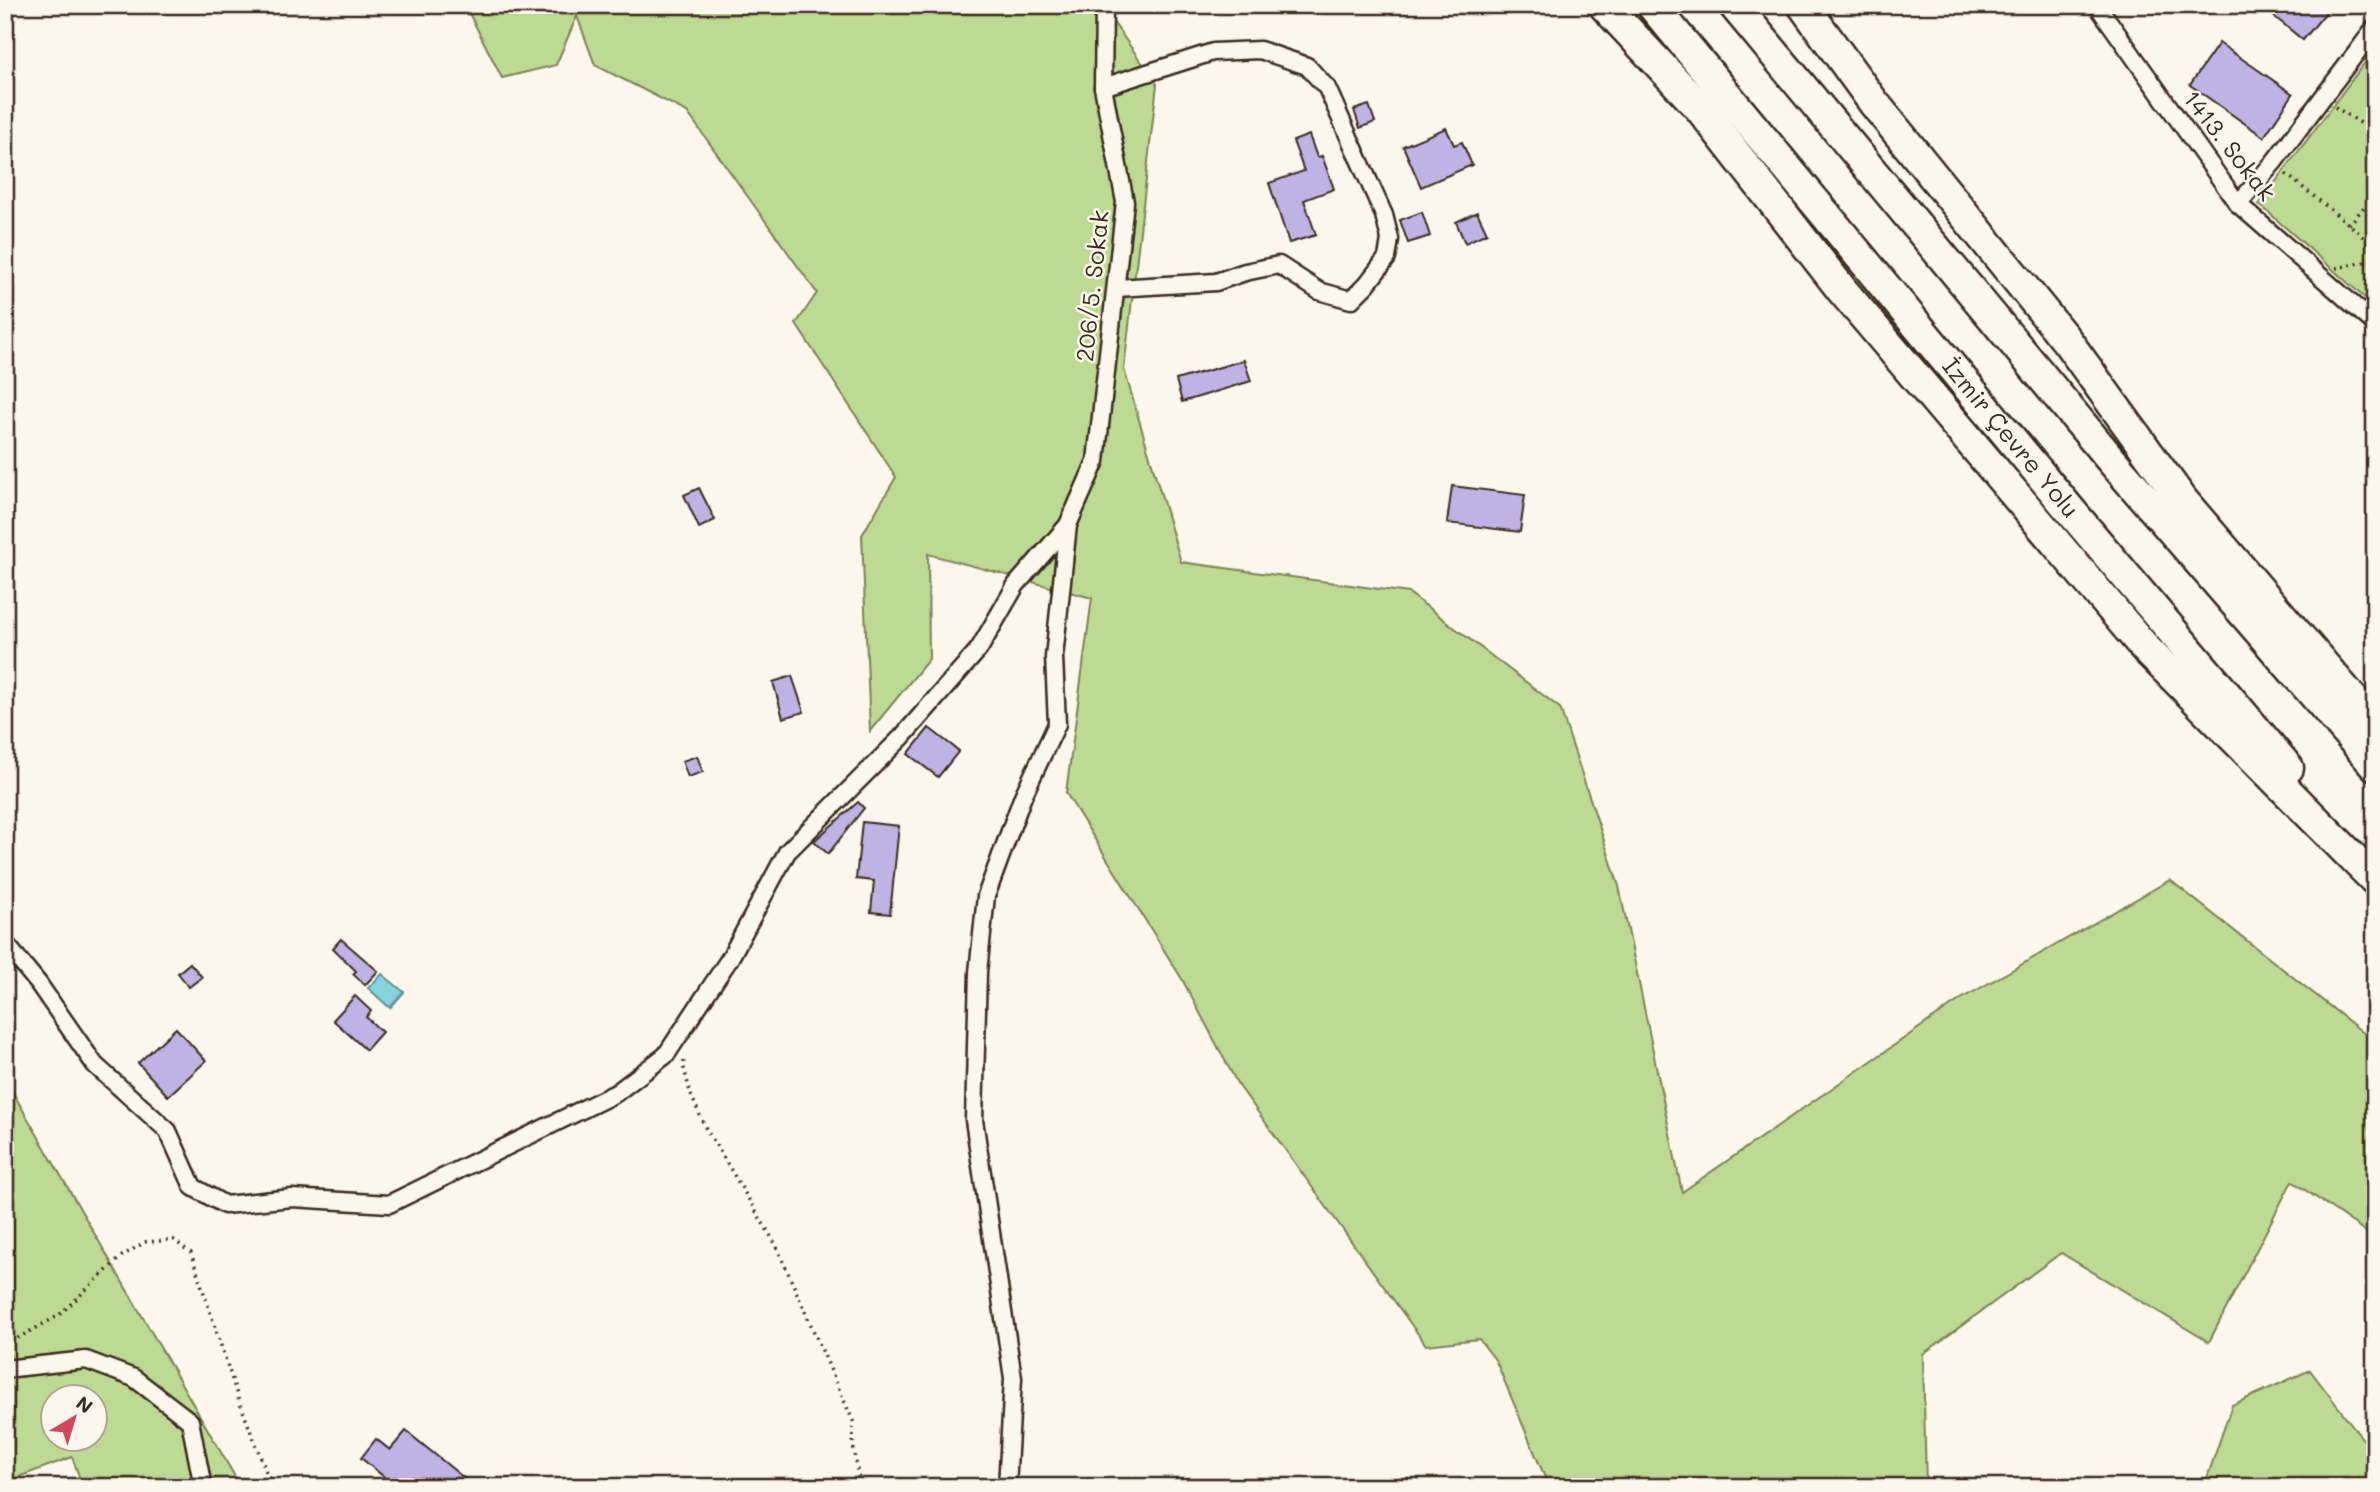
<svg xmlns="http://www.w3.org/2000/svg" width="2380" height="1492" viewBox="0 0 2380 1492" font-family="Mali,sans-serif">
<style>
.green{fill:#bdda92;stroke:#7c8258;stroke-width:2;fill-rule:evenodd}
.water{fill:#83d4de;stroke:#669091;stroke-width:2}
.building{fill:#beb3e4;stroke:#3b2a1e;stroke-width:2}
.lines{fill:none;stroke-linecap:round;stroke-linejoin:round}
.minor-casing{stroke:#3b2a1e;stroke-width:21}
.motorway-casing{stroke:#3b2a1e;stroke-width:35}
.path{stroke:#3b2a1e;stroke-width:3.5;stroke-dasharray:2 5;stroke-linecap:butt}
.minor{stroke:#fbf7ec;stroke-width:16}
.motorway{stroke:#fbf7ec;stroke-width:30}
.labels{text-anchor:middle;stroke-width:5;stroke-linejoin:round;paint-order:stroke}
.street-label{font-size:24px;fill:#3b2a1e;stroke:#fbf7ec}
</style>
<rect width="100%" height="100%" fill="#fbf7ec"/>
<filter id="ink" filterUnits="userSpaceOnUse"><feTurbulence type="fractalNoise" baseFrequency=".0143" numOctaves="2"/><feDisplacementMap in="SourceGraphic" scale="14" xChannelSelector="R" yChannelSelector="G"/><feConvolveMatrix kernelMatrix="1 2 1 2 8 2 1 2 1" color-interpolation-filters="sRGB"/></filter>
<g filter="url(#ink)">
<!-- green -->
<g class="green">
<path d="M471 5H1101L1157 84 1124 369 1181 562 1409 593 1560 708 1619 886 1682 1192 1961 999 2170 880 2375 1042V1238L2292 1181 2209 1342 2061 1253 1923 1354 1926 1487H1549L1496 1361 1479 1339 1426 1345 1237 1083 1182 979 1066 793 1092 598 928 554 929 659 870 731 862 535 896 477 796 324 817 293 687 112 595 65 577 16 556 65 502 78 468 11Z"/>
<path d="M2375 49V307L2259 204Z"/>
<path d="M5 1079 241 1487H83L72 1457 5 1482ZM52 1398H94V1440H52Z"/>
<path d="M2310 1370 2375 1455V1487H2204L2232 1405Z"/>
</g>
<!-- water -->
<path class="water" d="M382 974 404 992 390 1008 368 988Z"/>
<!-- building -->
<g class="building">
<path d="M2260 5H2332L2303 40Z"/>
<path d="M2219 43 2293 94 2264 137 2190 85Z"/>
<path d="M1369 105 1375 122 1360 128 1354 110Z"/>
<path d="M1446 128 1454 145 1462 142 1472 165 1421 187 1403 146Z"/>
<path d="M1309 135 1317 157 1322 156 1334 189 1304 200 1316 235 1289 243 1269 183 1304 171 1293 141Z"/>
<path d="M1422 212 1430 236 1408 243 1400 220Z"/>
<path d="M1477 212 1487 233 1465 243 1456 222Z"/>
<path d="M1244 360 1251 381 1182 402 1176 380Z"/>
<path d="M1452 486 1525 495 1520 532 1447 523Z"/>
<path d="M699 488 715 520 699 528 684 495Z"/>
<path d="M792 676 804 712 783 718 773 682Z"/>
<path d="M929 728 959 751 938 777 908 754Z"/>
<path d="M697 756 703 772 688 777 682 761Z"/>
<path d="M858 802 864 808 828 854 814 841Z"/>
<path d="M862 822 899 826 890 914 871 912 874 881 856 879Z"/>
<path d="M341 939 378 971 365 985 353 974 356 971 333 948Z"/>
<path d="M190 963 202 977 189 987 178 973Z"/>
<path d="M355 996 371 1011 366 1017 382 1032 366 1050 333 1020Z"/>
<path d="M176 1028 206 1061 168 1096 138 1063Z"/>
<path d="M406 1431 475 1487H376L384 1477 361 1458 376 1439 390 1450Z"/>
</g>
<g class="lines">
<!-- minor casing -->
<g class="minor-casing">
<g id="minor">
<path d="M2097 5 2238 204 2375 324"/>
<path d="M1103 87 1213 52 1260 50 1307 66 1327 88 1384 215 1390 239 1387 258 1367 284 1351 300 1319 291 1279 265 1245 272 1216 282 1116 288"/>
<path d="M2238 204 2274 162 2375 28"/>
<path d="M5 943 38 983 95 1065 168 1131 193 1187 225 1205 292 1198 389 1204 616 1093 666 1055 730 958 787 852 902 737 979 649 1016 585 1068 525"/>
<path d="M5 1369 86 1360 134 1378 190 1421 203 1487"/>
<path d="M1007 1487 1013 1378 974 1120 978 972 986 896 1023 796 1057 724 1054 657 1068 525 1096 461 1125 202 1103 87 1104 5"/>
</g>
</g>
<!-- motorway casing -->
<g class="motorway-casing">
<g id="motorway">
<path d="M1604 5 1700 108 1842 290 2145 648 2375 880"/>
<path id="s1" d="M1652 5 2070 510 2288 768"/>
<path d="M1734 5 2107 455 2375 765"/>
<path d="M1803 5 1874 103 2067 341 2183 501 2375 725"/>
</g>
</g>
<!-- path -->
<g class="path">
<path d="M2335 107 2375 132"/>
<path d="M2286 174 2356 230 2375 249"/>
<path d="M2349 225 2375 194"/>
<path d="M2336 268 2375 260"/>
<path d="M684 1061 683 1065 691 1095 705 1127 775 1243 853 1421V1444L860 1487"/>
<path d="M5 1345 58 1316 122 1256 145 1242 174 1240 191 1253 238 1398 272 1487"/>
</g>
<!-- minor -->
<use href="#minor" class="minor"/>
<!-- motorway -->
<use href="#motorway" class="motorway"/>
</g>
</g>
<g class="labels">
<!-- street labels -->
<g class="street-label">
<text transform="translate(2229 146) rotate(52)" y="8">1413. Sokak</text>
<text transform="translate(1093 286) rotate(-84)" y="8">206/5. Sokak</text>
<text dy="8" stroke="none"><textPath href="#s1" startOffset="562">İzmir Çevre Yolu</textPath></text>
</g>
</g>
<!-- margin -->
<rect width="2380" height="1492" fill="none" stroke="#fbf7ec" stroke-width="28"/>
<rect x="14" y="14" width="2352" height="1464" fill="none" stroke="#3b2a1e" stroke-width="2.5" filter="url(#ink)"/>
<!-- north arrow -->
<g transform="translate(74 1418) rotate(38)"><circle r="33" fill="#fbf7ec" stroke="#aea59a" stroke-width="2"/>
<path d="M0-5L12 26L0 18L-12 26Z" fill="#d1495b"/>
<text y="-10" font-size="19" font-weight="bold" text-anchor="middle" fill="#3b2a1e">N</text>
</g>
</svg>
